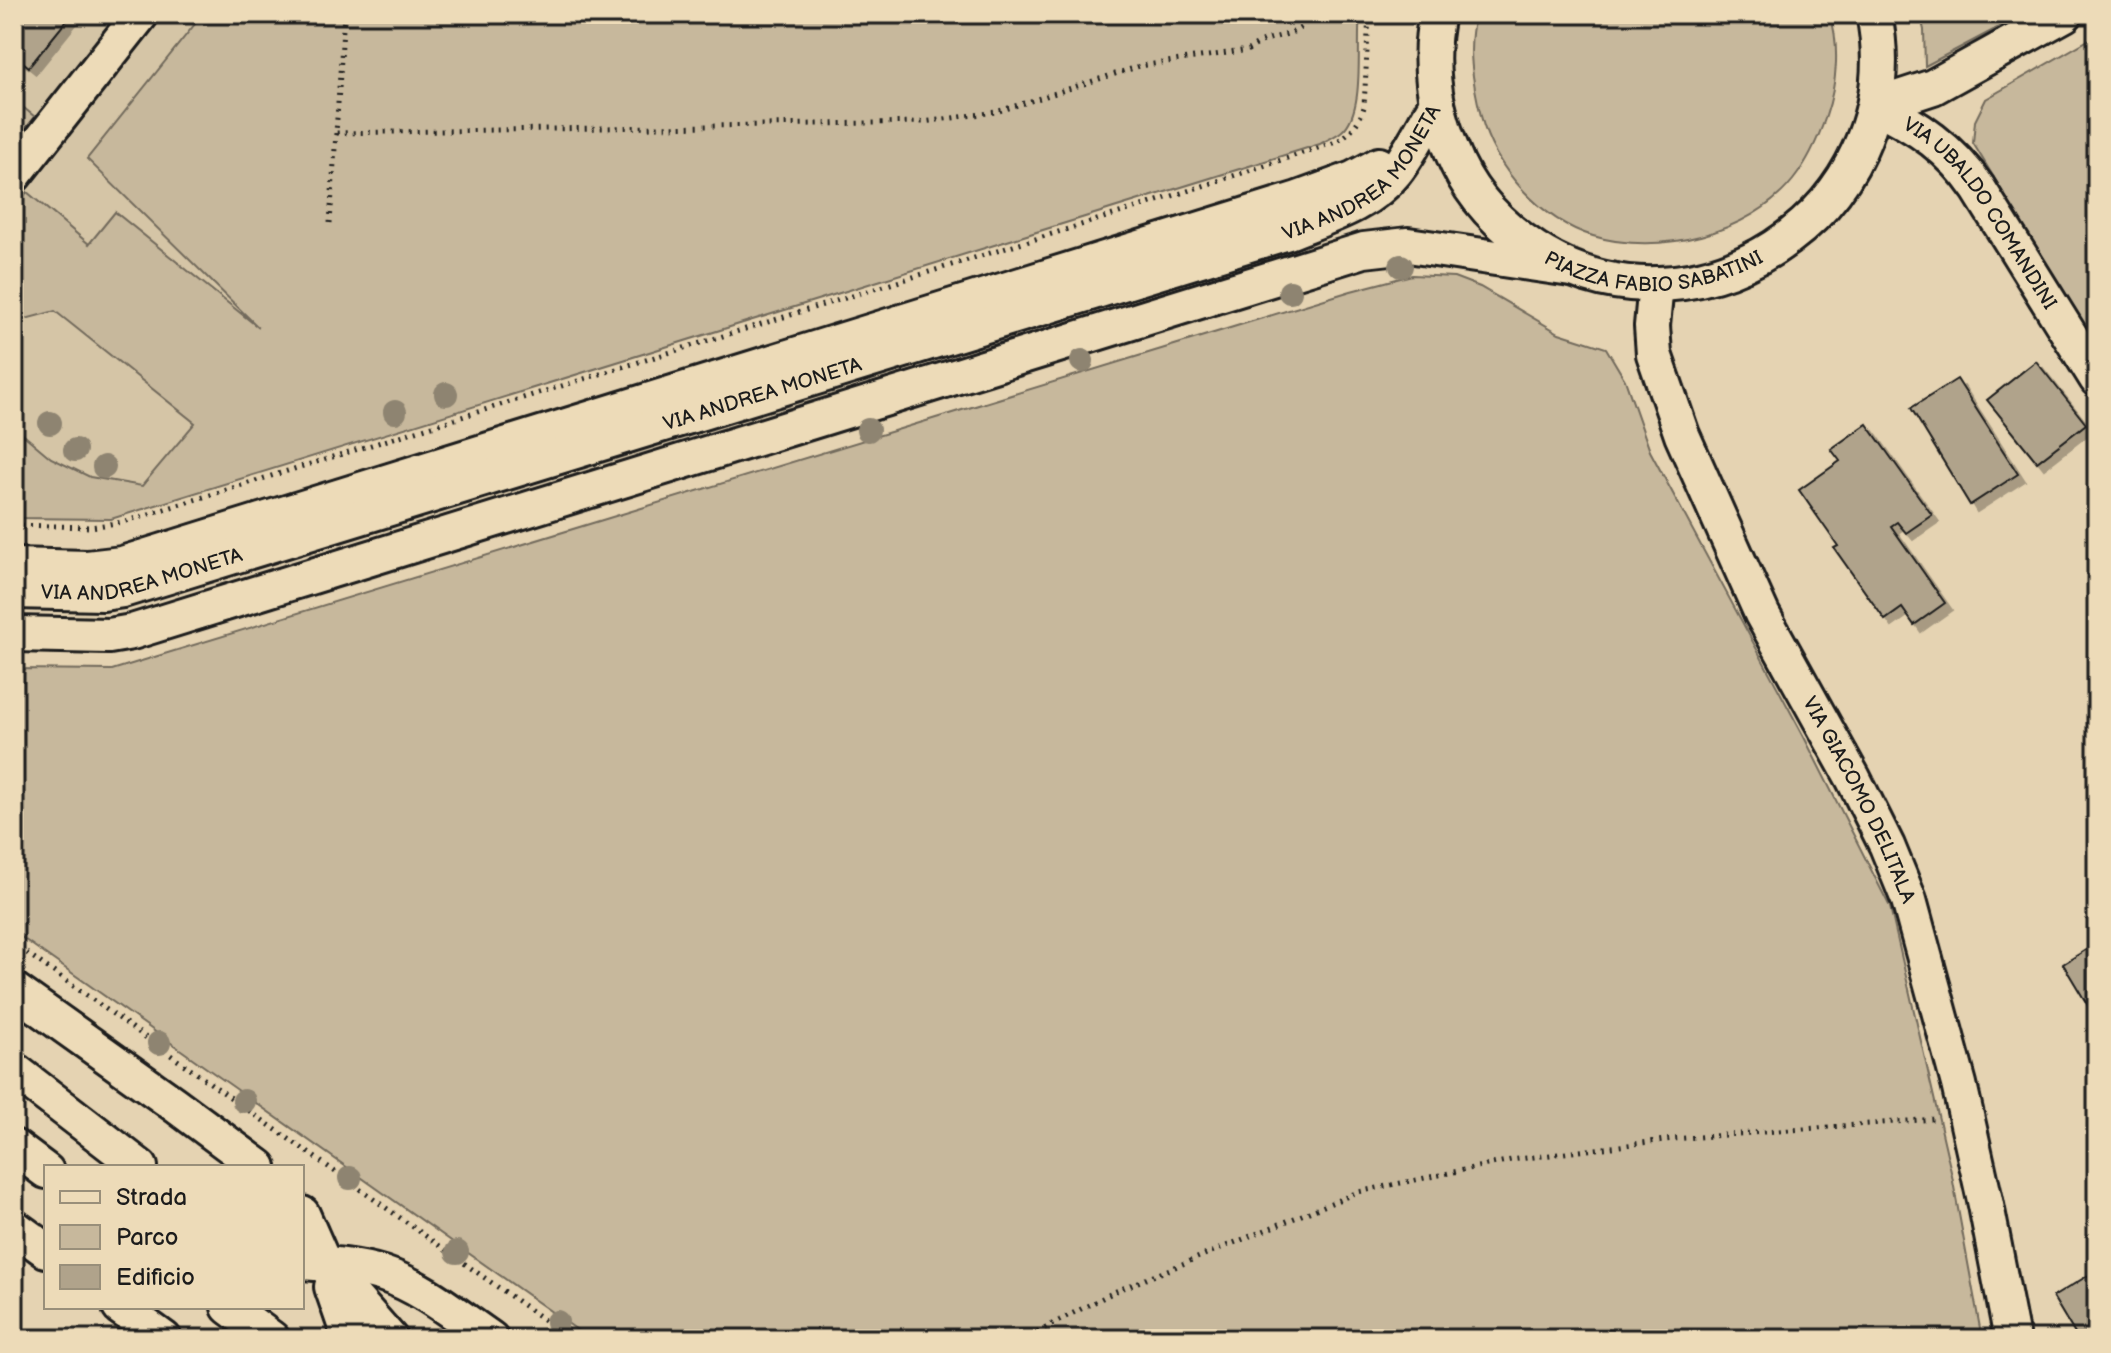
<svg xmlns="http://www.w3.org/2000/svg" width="2111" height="1353" viewBox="0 0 2111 1353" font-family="'Balsamiq Sans',sans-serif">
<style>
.built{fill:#d5c5a6}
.green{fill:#c7b89c;stroke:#726a5c;stroke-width:2}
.building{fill:#b0a38b;stroke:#1c1c1c;stroke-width:2;filter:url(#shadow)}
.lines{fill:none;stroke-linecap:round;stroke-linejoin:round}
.minor-casing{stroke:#1c1c1c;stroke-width:40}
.path{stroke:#1c1c1c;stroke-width:5;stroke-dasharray:2 6;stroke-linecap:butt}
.minor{stroke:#eddbb8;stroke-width:34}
.tree{fill:#8e8471}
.labels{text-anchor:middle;stroke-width:8;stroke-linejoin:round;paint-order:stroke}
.street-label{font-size:20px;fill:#1c1c1c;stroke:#eddbb8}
</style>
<defs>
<filter id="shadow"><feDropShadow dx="7" dy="7" stdDeviation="0" flood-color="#0004"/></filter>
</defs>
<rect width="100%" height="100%" fill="#e5d3b2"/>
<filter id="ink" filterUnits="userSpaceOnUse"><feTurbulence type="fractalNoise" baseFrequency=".0125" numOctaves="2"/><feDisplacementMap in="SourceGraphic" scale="16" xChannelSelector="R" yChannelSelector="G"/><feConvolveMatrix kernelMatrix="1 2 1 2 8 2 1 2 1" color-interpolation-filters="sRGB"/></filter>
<g filter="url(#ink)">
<!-- built -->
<path class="built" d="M14 14H203L87 160 268 336 143 486 90 477 51 458 14 427Z"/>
<!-- green -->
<g class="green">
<path d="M203 14H1360C1356 45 1366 111 1342 131 1336 136 1327 140 1320 144L111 519 14 518V427L51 458 90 477 142 486 195 423 55 311 14 322V207L27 192 89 244 115 212 259 328 87 159Z"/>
<path d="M1476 14H1830C1840 46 1837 84 1826 116 1818 139 1809 160 1793 180 1750 234 1658 256 1593 236 1541 220 1494 168 1481 116 1473 84 1466 46 1476 14Z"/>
<path d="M1920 14H2024L1925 66 1924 30Z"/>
<path d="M2097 35V348L1973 143 1975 121 1986 99Z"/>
<path d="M14 100 35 117 14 143Z"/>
<path d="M1412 275 1454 277 1480 287 1559 333 1606 348 1625 380 1650 451 1803 735 1890 907 1952 1176 1982 1339H590L14 932V669L112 670 1351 291Z"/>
</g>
<!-- building -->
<g class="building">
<path d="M14 14H72L29 67 14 55Z"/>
<path d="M2036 361 2086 424 2037 462 1987 400Z"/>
<path d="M1957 379 2018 474 1970 505 1911 408Z"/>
<path d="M1867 424 1932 515 1906 533 1897 522 1891 526 1945 603 1914 625 1902 608 1885 620 1834 548 1838 546 1799 490 1840 461 1831 449Z"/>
<path d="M2097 943V1012L2093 1014 2063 964Z"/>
<path d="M2097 1270V1339H2078L2053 1297Z"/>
</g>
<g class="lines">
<!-- minor casing -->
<g class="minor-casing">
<g id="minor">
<path id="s1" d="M1437 14C1427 60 1434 108 1452 151 1466 187 1491 217 1522 240 1684 362 1915 213 1874 14"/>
<path id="s2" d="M1875 106C1918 126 1951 149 1978 188L2097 379"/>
<path d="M1875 106 1933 87 2065 14"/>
<path d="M14 175 141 14"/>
<path id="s3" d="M1656 284 1652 326 1654 354 1682 435 1762 614 1853 778 1887 846 1909 900 1959 1084 1986 1205 2012 1339"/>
<path d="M14 566 87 568 122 564 1298 199 1353 179 1379 165"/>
<path id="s4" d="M14 591 103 593 123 590 1288 232C1325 217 1369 205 1395 172 1411 152 1423 126 1437 103"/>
<path d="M14 634 109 636 132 632 1364 250 1408 245 1571 269"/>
<path d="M14 990 174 1104 259 1167"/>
<path d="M14 1070 140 1167"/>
<path d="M14 1147 46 1171"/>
<path d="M302 1214 324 1264 390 1339"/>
<path d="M14 1227 46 1250"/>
<path d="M302 1262C329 1264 357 1266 383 1274 423 1287 457 1316 491 1339"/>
<path d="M332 1287 350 1339"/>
<path d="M120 1307 164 1339"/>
<path d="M229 1307 272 1339"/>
</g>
</g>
<!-- path -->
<g class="path">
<path d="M344 14 336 133 923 122 996 112 1140 66 1248 50C1254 47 1260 42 1266 40 1287 33 1300 35 1312 14"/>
<path d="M330 223 336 133"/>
<path d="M14 525 91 527 123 522 1142 206 1336 142C1350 133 1359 124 1364 107L1369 14"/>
<path d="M14 944 571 1339"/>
<path d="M1023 1339 1114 1292 1358 1192 1511 1160 1673 1139 1934 1119"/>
</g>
<!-- minor -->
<use href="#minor" class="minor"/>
</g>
<!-- trees -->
<g class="tree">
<circle cx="1401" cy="266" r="12"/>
<circle cx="1290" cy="292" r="12"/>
<circle cx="1082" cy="361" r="12"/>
<circle cx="446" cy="394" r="12"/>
<circle cx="395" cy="412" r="12"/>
<circle cx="50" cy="423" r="12"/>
<circle cx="868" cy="430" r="12"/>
<circle cx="75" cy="450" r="12"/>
<circle cx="104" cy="467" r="12"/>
<circle cx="159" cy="1043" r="12"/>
<circle cx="244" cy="1101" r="12"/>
<circle cx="350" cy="1178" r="12"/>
<circle cx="457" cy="1252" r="12"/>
<circle cx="557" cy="1322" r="12"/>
</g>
</g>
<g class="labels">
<!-- street labels -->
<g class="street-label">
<text dy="7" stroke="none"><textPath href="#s4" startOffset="1426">VIA ANDREA MONETA</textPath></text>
<text dy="7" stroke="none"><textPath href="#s2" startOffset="154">VIA UBALDO COMANDINI</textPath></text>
<text dy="7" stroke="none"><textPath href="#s1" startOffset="396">PIAZZA FABIO SABATINI</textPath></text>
<text dy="7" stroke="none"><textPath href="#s4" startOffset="778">VIA ANDREA MONETA</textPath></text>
<text dy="7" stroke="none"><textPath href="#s4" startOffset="130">VIA ANDREA MONETA</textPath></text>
<text dy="7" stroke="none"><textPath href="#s3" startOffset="562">VIA GIACOMO DELITALA</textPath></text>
</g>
</g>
<!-- margin -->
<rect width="2111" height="1353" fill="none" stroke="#eddbb8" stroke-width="48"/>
<rect x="24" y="24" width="2063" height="1305" fill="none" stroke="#1c1c1c" stroke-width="3" filter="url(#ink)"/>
<!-- legend -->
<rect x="44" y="1165" width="260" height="144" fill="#eddbb8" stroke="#998f7a" stroke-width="2"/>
<rect x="60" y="1191" width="40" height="12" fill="#eddbb8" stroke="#998f7a" stroke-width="2"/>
<text x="116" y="1205" font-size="24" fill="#1c1c1c">Strada</text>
<rect x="60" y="1225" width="40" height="24" fill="#c7b89c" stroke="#998f7a" stroke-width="2"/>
<text x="116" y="1245" font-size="24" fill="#1c1c1c">Parco</text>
<rect x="60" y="1265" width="40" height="24" fill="#b0a38b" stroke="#998f7a" stroke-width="2"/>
<text x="116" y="1285" font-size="24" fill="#1c1c1c">Edificio</text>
</svg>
